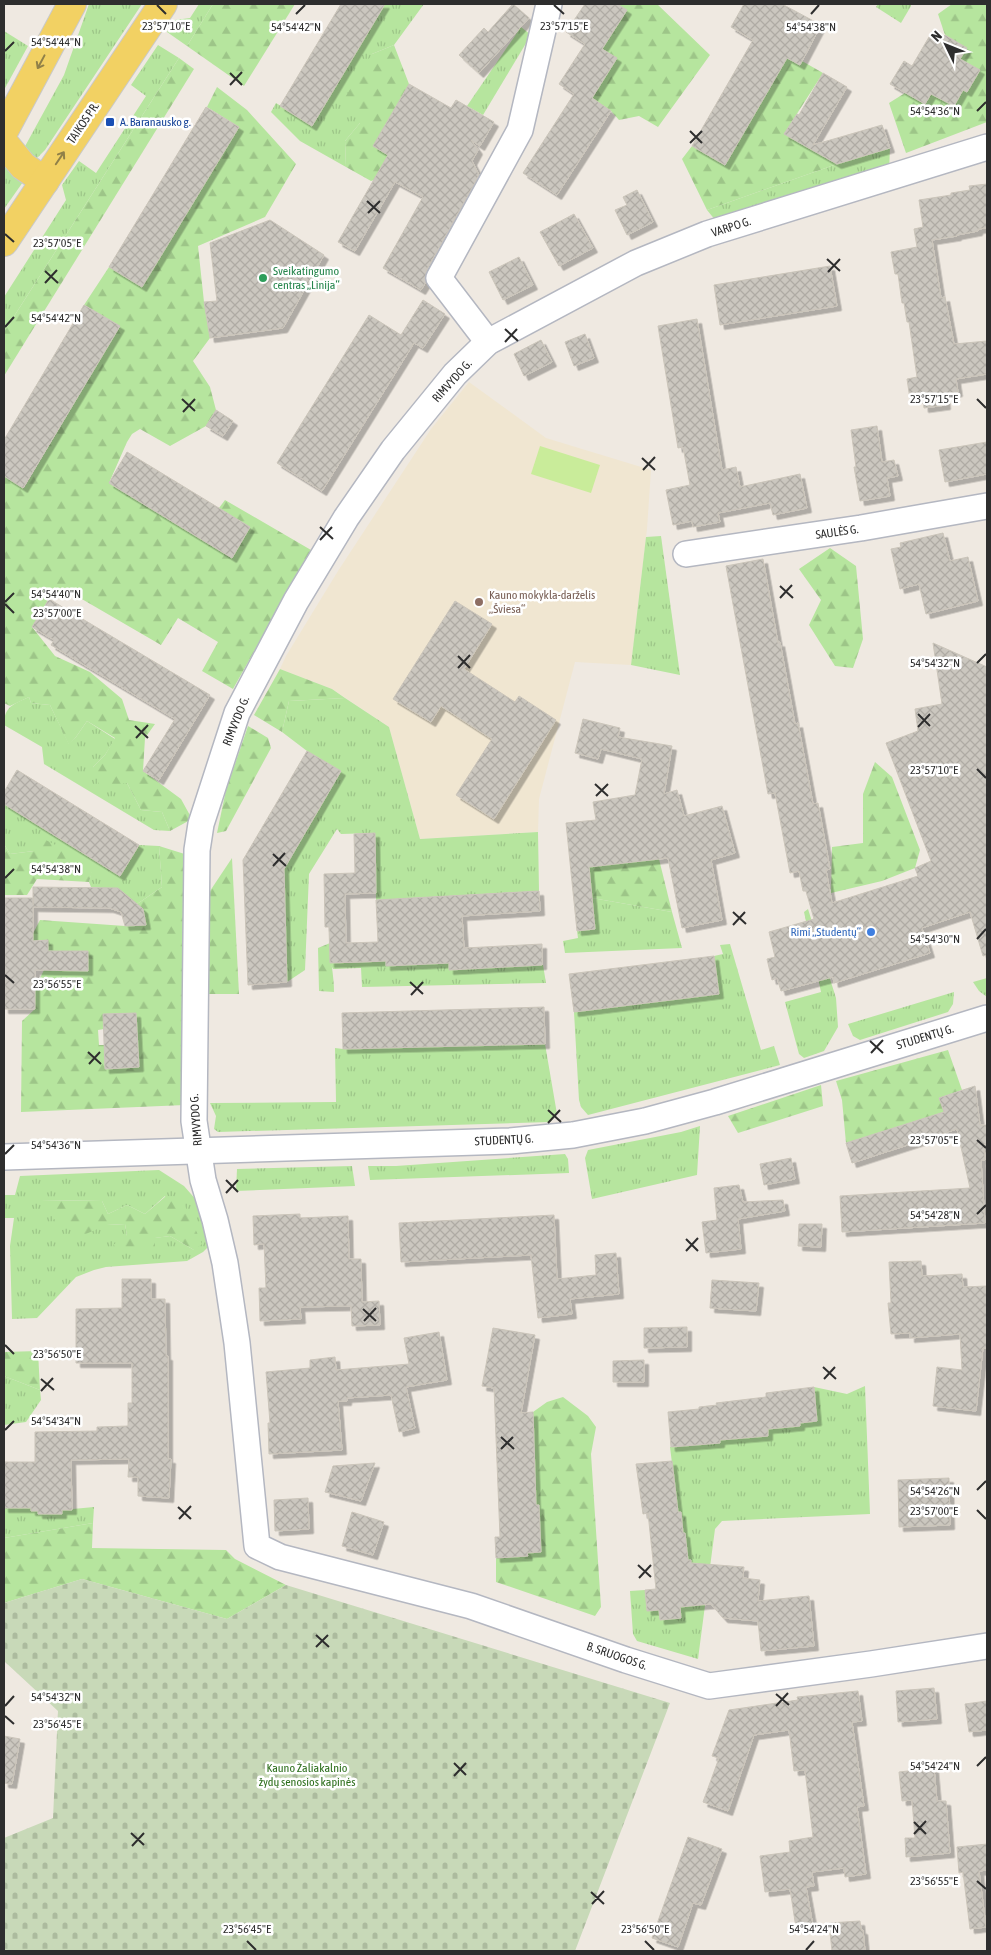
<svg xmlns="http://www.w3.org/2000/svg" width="991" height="1955" viewBox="0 0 991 1955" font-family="'Asap Condensed',sans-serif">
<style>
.education{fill:#f0e6d1}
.grass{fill:url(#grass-tufts);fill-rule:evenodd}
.forest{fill:url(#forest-firs);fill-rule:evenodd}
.cemetery{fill:url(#cemetery-stones)}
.pitch{fill:#c9ec9a}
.building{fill:url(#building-cross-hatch);stroke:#cbc5ba;filter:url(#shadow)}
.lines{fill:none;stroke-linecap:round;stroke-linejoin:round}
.minor-casing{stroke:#b4b7c1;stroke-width:28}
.major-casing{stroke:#c9c9c9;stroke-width:30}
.minor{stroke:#fff;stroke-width:25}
.major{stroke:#f2d163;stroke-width:28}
.oneway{stroke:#908048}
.ticks{fill:none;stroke:#2e2e2e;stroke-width:2}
.transit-dot{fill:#1a4fb4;stroke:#fff;stroke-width:2}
.leisure-dot{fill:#2e9e5b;stroke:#fff;stroke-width:2}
.education-dot{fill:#8d6e63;stroke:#fff;stroke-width:2}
.shop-dot{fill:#3f7fe0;stroke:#fff;stroke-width:2}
.labels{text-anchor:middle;stroke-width:5;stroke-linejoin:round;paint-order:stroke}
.transit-label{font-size:12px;fill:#164399;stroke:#fff;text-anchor:start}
.street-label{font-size:12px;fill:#2e2e2e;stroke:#fff}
.leisure-label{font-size:12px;fill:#27864d;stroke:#fff;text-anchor:start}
.education-label{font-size:12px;fill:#785e54;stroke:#fff;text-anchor:start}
.shop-label{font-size:12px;fill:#366cbe;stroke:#fff;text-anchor:end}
.park-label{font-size:12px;fill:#2c6e1b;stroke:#fff}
.ticks-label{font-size:12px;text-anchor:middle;fill:#2e2e2e;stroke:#fff;stroke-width:5;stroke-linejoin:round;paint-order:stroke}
</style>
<defs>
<pattern id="grass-tufts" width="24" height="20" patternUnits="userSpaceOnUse" patternTransform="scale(1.25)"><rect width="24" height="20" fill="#b6e59e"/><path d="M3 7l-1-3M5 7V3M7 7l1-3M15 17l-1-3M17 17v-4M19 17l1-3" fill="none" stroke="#9dc588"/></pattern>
<pattern id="forest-firs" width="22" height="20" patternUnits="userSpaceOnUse" patternTransform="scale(1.25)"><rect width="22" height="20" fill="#b6e59e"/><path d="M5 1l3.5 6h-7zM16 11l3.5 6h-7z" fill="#9dc588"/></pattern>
<pattern id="cemetery-stones" width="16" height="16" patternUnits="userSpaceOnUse" patternTransform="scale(1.25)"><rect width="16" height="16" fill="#c8d9b8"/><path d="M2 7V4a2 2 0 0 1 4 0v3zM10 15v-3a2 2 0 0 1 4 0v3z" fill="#acbb9e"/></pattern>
<pattern id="building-cross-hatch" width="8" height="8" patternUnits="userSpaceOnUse" patternTransform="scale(1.25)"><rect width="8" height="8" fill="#cbc7bf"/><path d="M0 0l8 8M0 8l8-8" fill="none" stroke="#afaba4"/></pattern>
<filter id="shadow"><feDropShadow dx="4.5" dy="4.5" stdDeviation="0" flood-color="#0004"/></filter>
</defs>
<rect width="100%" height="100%" fill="#efe9e1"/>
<!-- education -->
<path class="education" d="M469 382 546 438 651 470 647 529 631 665 575 662 539 799 538 832 420 839 389 727 332 689 280 669 286 656 338 571 431 429Z"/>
<!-- grass -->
<g class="grass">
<path d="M89 4H142L45 150 34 161 23 150 64 75Z"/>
<path d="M199 4H213L187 46 167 32 175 20 190 18Z"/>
<path d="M385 4H424L394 45 372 54 360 123 345 141 346 167 300 141 271 112 276 103 312 125Z"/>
<path d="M878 4H911V6L901 23 876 7Z"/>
<path d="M521 27 531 35 483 115 467 106Z"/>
<path d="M4 31 28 46 4 90Z"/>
<path d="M158 45 179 58 4 332V297L66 200 62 185 79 161 96 173 146 96 131 85Z"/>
<path d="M890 148 889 170 716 221 707 210 837 164Z"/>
<path d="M4 163 23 182 4 209Z"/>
<path d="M661 536 680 675 631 665 646 537Z"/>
<path d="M29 697 31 703 50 705 69 744 76 737 87 721 115 739 105 755 93 767 127 783 141 810 162 812 170 831 154 830 44 764 42 747 4 725C4 706 14 704 29 697Z"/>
<path d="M345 698 389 727 420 839 538 832 539 891 376 900 375 833 341 834 337 829 309 874 305 970 287 982 284 869 341 771 307 751 282 732 289 701Z"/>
<path d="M4 804 120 876 139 845 159 846 162 887 137 904 120 890 91 887 89 882 93 865 34 851 10 854 4 844Z"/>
<path d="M592 898 672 912 682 948 565 953 563 941 578 938 577 931 595 929Z"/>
<path d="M808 909 836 998 838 1027 824 1051 804 1058 799 1054 785 1002 821 992 804 912Z"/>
<path d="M730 944 761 1050 774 1046 780 1065 588 1115 581 1107 579 1100 574 1012 718 994 714 956 723 954 720 945Z"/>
<path d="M385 948 386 966 449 963 450 970 543 965 546 983 362 987 361 968 333 969 330 963 378 962Z"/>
<path d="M987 978V997L979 991 973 982Z"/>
<path d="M954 992 953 1004 948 1012 860 1040 853 1036 848 1024Z"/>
<path d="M545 1044 557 1114 550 1122 218 1132 214 1129 216 1116 210 1103 336 1102 335 1048 343 1049Z"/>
<path d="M700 1126 697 1175 592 1199 585 1158 588 1150 681 1132Z"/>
<path d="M565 1154 568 1159 569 1173 370 1180 368 1166H396Z"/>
<path d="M352 1166 355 1186 236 1191 237 1169Z"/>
<path d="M159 1170 184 1186 198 1202 209 1246 203 1252 187 1261 106 1267 94 1270 76 1277 37 1318 12 1319 10 1246 14 1218H4V1195H15L20 1176ZM165 1196 194 1250 170 1236 154 1238 127 1236 125 1224 107 1225 41 1200 102 1201 108 1214 127 1205 145 1214Z"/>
<path d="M4 1376 40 1390 41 1400 26 1422 4 1425Z"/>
<path d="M865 1386 870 1514 722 1521 715 1529 698 1659 637 1641 633 1634 630 1591 645 1590 647 1611 659 1610 660 1620 681 1618 680 1607 692 1573 691 1560H688L685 1533H683L681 1512H678L670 1447 720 1443V1440L768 1436V1429L799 1426 800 1423 817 1421 814 1387 847 1394Z"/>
<path d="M94 1507 93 1523 4 1538V1508H31V1511H38L39 1514H61L62 1510Z"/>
</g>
<!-- forest -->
<g class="forest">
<path d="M213 4H295L244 86 187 46Z"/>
<path d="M617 4H657L710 55 658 127 639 116 619 120 611 111 592 98 617 58 602 49 627 10Z"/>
<path d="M952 4H987V122L906 153 889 103 905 93 925 104 931 94 954 106 963 90 967 92 980 70 960 59 967 48 945 35 938 14Z"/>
<path d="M394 45 409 84 388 155 374 180 371 181 346 167 345 141 360 123 345 97 372 54Z"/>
<path d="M786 57 799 65 802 61 823 73 784 134 837 164 707 210 682 159 692 146 725 165Z"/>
<path d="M179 58 194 69 4 376V332Z"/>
<path d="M217 87 247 110 296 164 265 217 198 246 204 302 210 338 193 361 210 387 216 410 206 426 170 446 140 429 132 434 127 442 109 483 232 558 250 527 219 508 225 500 311 550 233 689 202 671 218 642 178 618 161 645 68 591 49 599 32 627 55 656 90 672 122 699 129 720 155 724 145 738 143 771 181 799 192 819 170 831 162 812 141 810 127 783 100 787 93 767 105 755 115 738 87 721 76 737 69 745 50 705 31 703 29 697 10 706 4 703V476L24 488 120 326 84 305 109 267 239 127 207 107Z"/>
<path d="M830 548 856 566 863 639 853 668 835 666 809 625 821 600 799 569Z"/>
<path d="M280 669 332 689 345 698 289 701 282 732 254 715Z"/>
<path d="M248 726 268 738 271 748 226 831 217 833 226 790Z"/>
<path d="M875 762 892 777 920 850 915 868 882 881 831 893 832 847 863 843V794Z"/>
<path d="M42 838 94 865 89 882 37 879 27 895H4V844L10 854 34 851Z"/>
<path d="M159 846 191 856 185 1105 21 1112 22 1021 35 1009V988L48 962V940L29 941 40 920 125 926 145 925 143 909 137 904 162 887ZM56 951 88 952V971H56ZM136 1013 139 1067 105 1069 104 1045H99L98 1030 104 1029V1014Z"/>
<path d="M232 858 239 994H207L210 891Z"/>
<path d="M659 859 672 912 592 898 589 867Z"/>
<path d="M330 943C330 960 334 975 334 992L319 991 318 948Z"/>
<path d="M948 1050 962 1090 939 1098 944 1112 846 1143 842 1100 836 1081Z"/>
<path d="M821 1085 823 1106 738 1133 728 1116Z"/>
<path d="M166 1196 181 1197 202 1244 194 1250 170 1236 155 1238V1248L131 1253 113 1245 127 1236 125 1224 107 1225 81 1236 54 1219 40 1200 102 1201 108 1214 127 1205 145 1214Z"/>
<path d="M38 1351 40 1390 4 1376V1352Z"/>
<path d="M563 1397 588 1416 596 1427 591 1454 601 1607 595 1616 496 1582V1558L527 1556 536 1505 533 1412 547 1402Z"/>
<path d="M93 1523 92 1548 226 1550 235 1559 286 1585 227 1619 82 1579 4 1603V1538Z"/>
</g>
<!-- cemetery -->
<path class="cemetery" d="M82 1579 227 1619 286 1585 670 1703 575 1951H4V1838L53 1818 58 1711 4 1661V1603Z"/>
<!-- pitch -->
<path class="pitch" d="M540 446 600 465 591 493 531 474Z"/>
<!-- building -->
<g class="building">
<path d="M341 4H385L312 126 280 106Z"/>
<path d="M513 4 529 18 479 73 459 55 484 28 488 32Z"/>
<path d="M585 4H617L627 10 602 49 617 58 592 98 611 111 557 195 523 173 574 94 559 84 585 44 566 32Z"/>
<path d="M744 4H782L821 25 800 65 787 58 725 165 692 146 753 40 731 27Z"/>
<path d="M945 35 967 48 960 59 980 70 967 92 963 90 954 106 931 94 925 104 890 84 904 61 912 66 929 37 939 44Z"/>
<path d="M823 73 847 87 813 145 882 125 890 148 837 164 784 134 797 114 799 115Z"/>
<path d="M409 84 451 108 456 100 494 122 480 146 471 140 478 150 472 161 479 175 426 271V282L421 290 383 268 423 197 395 182 355 251 338 242 388 155 373 146Z"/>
<path d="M206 107 239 127 142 287 109 267Z"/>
<path d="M987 184V228L978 229V231L957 235V236L932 240 941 298 945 297 954 344 987 341V374L956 379 958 392 945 394 946 405 924 408 923 398 910 399 907 379 917 377 909 322H907L904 303H902L898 274H895L891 252 917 247 914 229 923 227 919 200 951 195V193L970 190 969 186Z"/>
<path d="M637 190 653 222 627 235 615 210 627 205 623 197Z"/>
<path d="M574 214 593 248 559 266 540 232Z"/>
<path d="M270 220 324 255 283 328 210 338 204 302 217 301 210 243Z"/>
<path d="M519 257 533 285 503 300 489 272Z"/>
<path d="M830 266 837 306 720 325 714 285Z"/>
<path d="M423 300 445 314 423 348 414 343 322 491 277 463 369 315 401 335Z"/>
<path d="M84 305 120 326 23 488 4 476V440Z"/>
<path d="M697 319 722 470 736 467 740 487 800 474 807 508 773 515 770 503 718 513 720 522 693 527 692 521 673 525 666 490 690 485 683 447 678 448 658 326Z"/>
<path d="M585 334 594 358 574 366 565 342Z"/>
<path d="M541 340 552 362 524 376 514 354Z"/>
<path d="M216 410 233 421 223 436 206 426Z"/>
<path d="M877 426 882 462 894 460 898 476 887 478 890 496 860 501 854 467H856L851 430Z"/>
<path d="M987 442V474L945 482 939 450Z"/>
<path d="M127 452 250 527 232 558 109 483Z"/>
<path d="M943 533 950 561 968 557 978 601 926 614 919 584 900 589 891 549 901 547 900 543Z"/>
<path d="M763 559 778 643 780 642 795 724 798 723 813 804 818 803 830 869 826 870 832 903 918 876 915 868 931 861 886 743 918 731 915 709 942 704 933 643 987 667V955L983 956 970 912 922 928 930 953 834 983 833 977 781 991 777 978 772 980 767 959 775 957 769 932 814 919 806 891H803L799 871 790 873 775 793 768 794 726 566Z"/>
<path d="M49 599 210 695 159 780 143 771 175 719 51 645 54 640 32 627Z"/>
<path d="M455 601 492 624 464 669 515 702 519 696 556 720 494 819 456 795 492 739 441 706 431 722 393 699Z"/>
<path d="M583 719 620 728 618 737 672 746 664 794 677 790 684 816 722 806 735 853 711 860 722 920 682 928 668 858 589 867 595 929 577 931 566 823 596 820 593 802 635 795 642 759 601 749 598 759 575 753Z"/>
<path d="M307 751 341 771 284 869 287 982 248 985 243 860Z"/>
<path d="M17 770 139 845 120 876 4 804V792Z"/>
<path d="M375 833 376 893 345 894 346 943 378 942 376 900 539 891 540 911 462 916 464 948 542 944V965L449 970V963L386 966V961L330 963 329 927H325L324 874 355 873 354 834Z"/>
<path d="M33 887 118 888 143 909 146 925 125 926 121 912 109 908 33 907V941L48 940V951H88V971L35 970V1009H4V898H33V905Z"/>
<path d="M714 956 719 994 574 1012 569 974Z"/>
<path d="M544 1007 545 1044 343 1049 342 1013Z"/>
<path d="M136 1013 139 1067 105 1069 103 1014Z"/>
<path d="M975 1086 980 1125H987V1144H984L985 1160H981L985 1223 842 1232 840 1196 970 1188 957 1129 852 1163 846 1143 944 1112 939 1098Z"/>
<path d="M791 1158 795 1179 764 1185 760 1164Z"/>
<path d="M739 1185 743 1202 783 1200 785 1211 738 1219 741 1249 706 1253 702 1222 717 1220 714 1188Z"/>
<path d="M300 1214V1218L348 1216 349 1259H361L362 1302 379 1301 380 1325 352 1326 351 1306 300 1307 301 1319 260 1321 259 1288H266L264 1244 254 1245 253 1216Z"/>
<path d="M554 1215 557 1279 596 1275 595 1255 616 1253 619 1294 570 1299 572 1314 538 1318 531 1255 401 1262 399 1223Z"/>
<path d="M799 1224H822L821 1247 798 1246Z"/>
<path d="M921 1261 922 1276 962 1274 963 1287 987 1286V1348H983L976 1411 933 1406 937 1367 962 1370 960 1334 910 1338V1333L891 1334 888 1303H891L889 1262Z"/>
<path d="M122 1279H151V1299H165L166 1356H168V1459H171L169 1498 138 1496V1477H128L129 1459 71 1460 72 1510H62V1514H38V1511H31V1508H4V1462H35V1432L97 1431V1427L128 1426V1403H132V1363H76V1309L122 1308Z"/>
<path d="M712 1280 759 1283 756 1311 710 1308Z"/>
<path d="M687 1327V1347L644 1348V1328Z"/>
<path d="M493 1328 535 1335 521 1413 533 1412 536 1505H539L541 1552 527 1553 528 1556 496 1558 495 1537H500L494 1388 482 1386Z"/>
<path d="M439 1332 447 1380 406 1387 415 1428 399 1432 391 1395 347 1398V1401H338L342 1450 269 1454 268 1423H270L266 1372 310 1368V1360L335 1357 336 1370 409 1364 404 1338Z"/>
<path d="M644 1360V1382H613V1361Z"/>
<path d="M814 1387 817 1421 800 1423V1426L768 1429V1436L720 1440V1443L671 1447 668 1412 699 1409V1407L717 1405 716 1403 766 1397V1393Z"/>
<path d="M672 1461 678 1512H681L683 1533H685L688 1560H691V1563L744 1567 743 1578 760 1580 758 1601 809 1596 814 1646 761 1651 758 1621 723 1618 711 1604 680 1607 681 1618 660 1620 659 1610 647 1611 645 1590 656 1589 648 1513 643 1514 636 1464Z"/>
<path d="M375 1463 361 1501 325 1492 333 1466Z"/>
<path d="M949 1478 950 1525 899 1527 898 1480Z"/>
<path d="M308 1498 309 1529 275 1531 274 1500Z"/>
<path d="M352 1512 384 1522 373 1555 342 1546Z"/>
<path d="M934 1688 937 1719 898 1722 896 1691Z"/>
<path d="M858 1691 862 1721 852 1722 864 1806 857 1807 866 1874 845 1877 844 1868 812 1872 814 1886 806 1887 813 1926 796 1928 790 1889 765 1892 760 1856 790 1852 789 1841 813 1837 805 1770 794 1771 789 1730 754 1735 728 1811 703 1802 719 1758 712 1756 729 1710 798 1700 797 1697Z"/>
<path d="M987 1701V1730L969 1732 965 1704Z"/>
<path d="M4 1736 20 1739 12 1784 4 1783Z"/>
<path d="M934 1768 937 1801H946L950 1853 906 1857 905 1838H915L912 1800 902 1801 899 1772Z"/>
<path d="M688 1837 722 1849 701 1905 693 1903 678 1947 652 1938Z"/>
<path d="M987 1844V1870L979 1871 986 1927 970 1929 963 1872 959 1873 957 1847Z"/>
<path d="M860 1921 861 1930H863L865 1951H832L829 1923Z"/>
</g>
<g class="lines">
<!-- minor casing -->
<g class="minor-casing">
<g id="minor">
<path d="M987 147 707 234 636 263 488 342 455 374 393 450 346 518 296 601 237 713 201 824 197 850 194 1121 203 1180 215 1220 225 1263 237 1343 257 1546 280 1557 471 1606 626 1660 709 1686 871 1664 987 1646"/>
<path d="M488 342 439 278 520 130 549 4"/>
<path d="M686 554 861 528 987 506"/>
<path d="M4 1157 510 1141 573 1135 645 1121 715 1102 987 1018"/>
</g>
</g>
<!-- major casing -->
<g class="major-casing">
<g id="major">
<path d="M4 131 72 4"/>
<path d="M4 143 23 166 45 181"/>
<path d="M4 242 163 4"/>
</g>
</g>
<!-- minor -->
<use href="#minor" class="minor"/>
<!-- major -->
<use href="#major" class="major"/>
</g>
<!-- one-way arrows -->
<defs><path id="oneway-shaft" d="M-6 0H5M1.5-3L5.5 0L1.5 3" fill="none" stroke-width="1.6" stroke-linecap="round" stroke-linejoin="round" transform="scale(1.25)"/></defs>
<g class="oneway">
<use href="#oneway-shaft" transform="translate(41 62) rotate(118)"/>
<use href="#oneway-shaft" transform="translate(60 158) rotate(-56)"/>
</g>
<!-- ticks -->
<path class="ticks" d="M157 5 166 14M554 5 564 14M296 14 305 5M811 14 819 5M5 51 14 42M230 73 242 85M230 85 242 72M977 111 986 102M690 131 702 143M690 143 702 131M367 201 380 213M368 213 380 201M5 234 14 242M827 259 840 271M45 271 58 283M828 272 840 259M45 283 57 270M5 327 14 317M505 329 518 341M505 342 517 329M182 399 195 411M977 399 986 408M183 412 195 399M642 458 655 470M643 470 655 457M320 527 333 539M320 540 332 527M780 586 793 598M780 598 792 585M5 602 14 593M5 604 14 613M458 656 470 668M977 663 986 654M458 668 470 655M918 714 930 726M135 726 148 738M918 727 930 714M136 738 148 725M977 769 986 778M595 784 608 796M596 796 608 784M273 854 286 866M273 866 285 853M5 878 14 869M733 912 746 924M733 925 745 912M977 939 986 929M5 975 14 983M410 982 423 994M411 995 423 982M870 1041 883 1053M88 1052 101 1064M871 1053 883 1040M89 1064 100 1052M548 1110 561 1122M548 1123 560 1110M977 1140 986 1148M5 1154 14 1145M226 1180 238 1192M226 1193 238 1180M977 1214 986 1205M686 1239 698 1251M686 1251 698 1238M363 1309 376 1321M364 1321 376 1308M5 1345 14 1354M823 1367 836 1379M41 1379 54 1390M824 1379 835 1367M41 1391 53 1378M5 1430 14 1421M501 1437 514 1449M501 1449 513 1437M977 1490 986 1481M178 1507 191 1519M977 1510 986 1519M179 1519 191 1506M638 1565 651 1577M639 1578 651 1565M316 1635 329 1647M316 1647 328 1635M776 1694 789 1705M5 1706 14 1696M776 1706 788 1693M5 1716 14 1724M454 1763 466 1775M977 1766 986 1757M454 1776 466 1763M914 1822 926 1834M131 1833 144 1845M914 1834 926 1821M132 1846 144 1833M977 1881 986 1889M591 1892 604 1904M592 1904 604 1891M247 1941 256 1950M645 1941 654 1950M806 1950 814 1941"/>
<!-- markers -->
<rect class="transit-dot" x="105" y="117" width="10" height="10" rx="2.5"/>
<circle class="leisure-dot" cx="263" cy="278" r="5"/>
<circle class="education-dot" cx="479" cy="602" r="5"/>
<circle class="shop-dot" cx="871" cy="932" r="5"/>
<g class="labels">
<!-- transit labels -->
<g class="transit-label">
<text x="120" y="126">A. Baranausko g.</text>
</g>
<!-- street labels -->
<g class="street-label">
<text transform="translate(83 123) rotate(-56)" y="4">TAIKOS PR.</text>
<text transform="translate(731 227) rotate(-18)" y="4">VARPO G.</text>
<text transform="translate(452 381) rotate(-48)" y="4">RIMVYDO G.</text>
<text transform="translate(837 532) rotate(-8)" y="4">SAULĖS G.</text>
<text transform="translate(236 721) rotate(-68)" y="4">RIMVYDO G.</text>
<text transform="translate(925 1037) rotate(-17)" y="4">STUDENTŲ G.</text>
<text transform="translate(196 1120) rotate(-94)" y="4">RIMVYDO G.</text>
<text transform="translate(504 1140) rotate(-3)" y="4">STUDENTŲ G.</text>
<text transform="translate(617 1656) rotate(19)" y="4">B. SRUOGOS G.</text>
</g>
<!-- leisure labels -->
<g class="leisure-label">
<text x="273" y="275">Sveikatingumo<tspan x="273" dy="14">centras „Linija“</tspan></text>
</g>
<!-- education labels -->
<g class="education-label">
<text x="489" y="599">Kauno mokykla-darželis<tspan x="489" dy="14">„Šviesa“</tspan></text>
</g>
<!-- shop labels -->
<g class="shop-label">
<text x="861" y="936">Rimi „Studentų“</text>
</g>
<!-- park labels -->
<g class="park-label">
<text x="307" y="1772">Kauno Žaliakalnio<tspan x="307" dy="14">žydų senosios kapinės</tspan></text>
</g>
</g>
<g class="ticks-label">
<text x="166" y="30">23°57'10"E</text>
<text x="564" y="30">23°57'15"E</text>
<text x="296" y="31">54°54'42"N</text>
<text x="811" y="31">54°54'38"N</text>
<text x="56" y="46">54°54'44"N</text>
<text x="935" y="115">54°54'36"N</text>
<text x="57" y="247">23°57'05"E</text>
<text x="56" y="322">54°54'42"N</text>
<text x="934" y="403">23°57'15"E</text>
<text x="56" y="598">54°54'40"N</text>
<text x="57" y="617">23°57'00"E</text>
<text x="935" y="667">54°54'32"N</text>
<text x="934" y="774">23°57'10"E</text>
<text x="56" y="873">54°54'38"N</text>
<text x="935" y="943">54°54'30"N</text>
<text x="57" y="988">23°56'55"E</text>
<text x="934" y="1144">23°57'05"E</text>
<text x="56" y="1149">54°54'36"N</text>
<text x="935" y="1219">54°54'28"N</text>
<text x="57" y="1358">23°56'50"E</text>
<text x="56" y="1425">54°54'34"N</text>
<text x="935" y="1495">54°54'26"N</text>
<text x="934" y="1515">23°57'00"E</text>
<text x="56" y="1701">54°54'32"N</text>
<text x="57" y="1728">23°56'45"E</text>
<text x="935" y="1770">54°54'24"N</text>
<text x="934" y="1885">23°56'55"E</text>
<text x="814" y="1933">54°54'24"N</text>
<text x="247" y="1933">23°56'45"E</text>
<text x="645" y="1933">23°56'50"E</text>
</g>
<!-- border -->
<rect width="991" height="1955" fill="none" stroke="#2e2e2e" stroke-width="10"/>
<!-- north arrow -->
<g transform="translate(946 45) rotate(313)" stroke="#ffffff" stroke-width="4" paint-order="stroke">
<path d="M0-4L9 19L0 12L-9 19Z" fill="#2e2e2e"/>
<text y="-8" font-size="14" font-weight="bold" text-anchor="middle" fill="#2e2e2e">N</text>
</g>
</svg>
